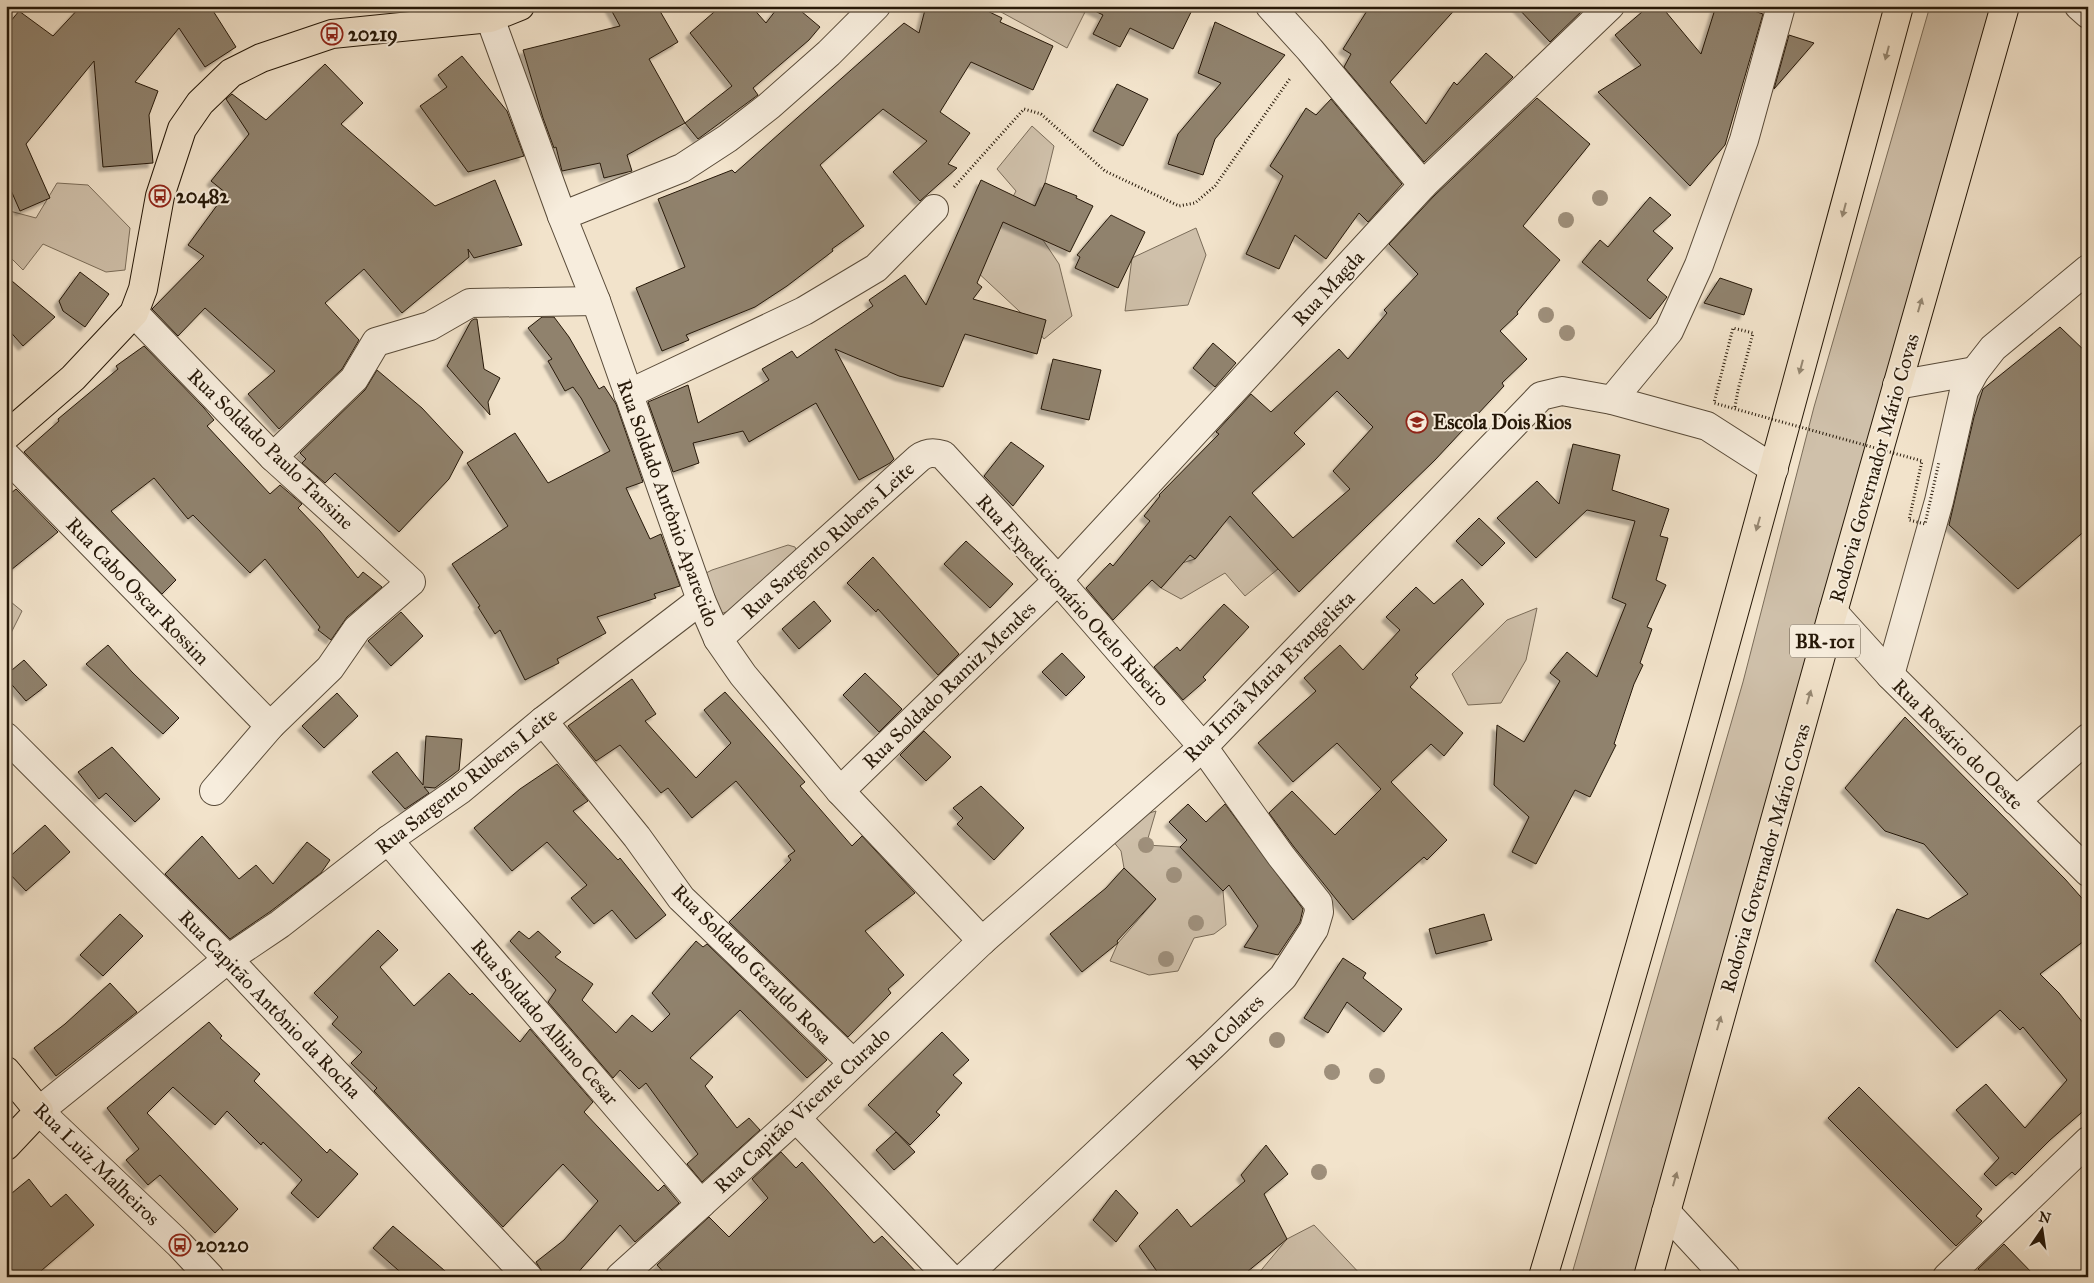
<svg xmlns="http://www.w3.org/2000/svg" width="2094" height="1283" viewBox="0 0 2094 1283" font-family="'IM FELL Great Primer',serif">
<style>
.green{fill:#cfc0aa;stroke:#7a6c59}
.building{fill:#90826d;stroke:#261808;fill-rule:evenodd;filter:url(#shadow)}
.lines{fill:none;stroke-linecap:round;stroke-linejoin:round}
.minor-casing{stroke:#594b39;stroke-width:30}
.major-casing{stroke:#261808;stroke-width:30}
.highway-casing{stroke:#261808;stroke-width:30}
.path{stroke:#261808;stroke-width:3;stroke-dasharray:1 2.5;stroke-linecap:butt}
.minor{stroke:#f7eddd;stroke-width:28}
.major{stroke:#f2e3cb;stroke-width:28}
.highway{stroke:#f2e3cb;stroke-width:28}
.path-bridge{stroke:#261808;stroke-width:3;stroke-dasharray:1 2.5;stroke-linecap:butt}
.tree{fill:#9e8f7b}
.oneway{fill:#968873}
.labels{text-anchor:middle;stroke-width:4;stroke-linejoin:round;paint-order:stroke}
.shield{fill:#f7eddd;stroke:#655848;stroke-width:1}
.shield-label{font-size:19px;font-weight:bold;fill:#261808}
.poi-label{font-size:20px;font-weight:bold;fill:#261808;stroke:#f7eddd;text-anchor:start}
.street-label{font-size:20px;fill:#261808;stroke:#f7eddd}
</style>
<defs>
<filter id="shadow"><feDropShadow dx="-4.5" dy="4.5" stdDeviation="1" flood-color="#0004"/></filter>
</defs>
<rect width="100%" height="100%" fill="#f2e3cb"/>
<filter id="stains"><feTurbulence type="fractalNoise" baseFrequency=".004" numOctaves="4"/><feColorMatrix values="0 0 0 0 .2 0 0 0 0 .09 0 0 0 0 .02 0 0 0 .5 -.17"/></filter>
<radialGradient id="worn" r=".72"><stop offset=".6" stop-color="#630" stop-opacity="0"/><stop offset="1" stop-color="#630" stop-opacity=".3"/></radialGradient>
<!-- green -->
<g class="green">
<path d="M990 6H1088L1067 48Z"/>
<path d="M1930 6H1992L1641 1277H1571L1743 682 1814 407Z"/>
<path d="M1032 126 1054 146 1045 183 1024 231 1043 240 1059 264 1072 316 1044 339 1033 324 974 269 1016 191 997 169Z"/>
<path d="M57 183 88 185 130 228 125 270 106 272 43 244 23 270 6 253V210L36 218Z"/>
<path d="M1196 228 1206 255 1188 305 1125 311 1132 258Z"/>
<path d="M1212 492 1278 569 1245 596 1225 573 1181 599 1161 588 1182 563 1195 559 1218 531Z"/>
<path d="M788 545 795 547 797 552 729 611 720 614 706 573 712 570Z"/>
<path d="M6 598 22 611 11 633 6 636Z"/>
<path d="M1537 608 1526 660 1501 703 1468 705 1452 674 1507 620Z"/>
<path d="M1156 811 1146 845 1180 847 1223 891 1226 925 1214 934 1194 938 1178 971 1149 975 1110 961 1118 943 1156 899 1124 868 1121 851 1112 840 1136 817Z"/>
<path d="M1314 1225 1363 1277H1259L1258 1274 1287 1239Z"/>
</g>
<!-- building -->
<g class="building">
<path d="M81 6H210L236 47 205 67 179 28 135 82 158 91 149 115 153 163 103 167 94 61 26 144 50 198 20 211 6 179V27L19 11 53 36Z"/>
<path d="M609 6H657L678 42 649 59 685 123 627 155 632 171 604 178 600 163 562 171 556 147 554 148 543 118 523 50 620 26Z"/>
<path d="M721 6H751L766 23 779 6H795L820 27 809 40 753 88 758 95 698 139 685 123 732 86 690 33Z"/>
<path d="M926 6H977L1002 18 1000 22 1053 46 1033 90 971 62 940 112 970 133 948 164 957 168 920 201 893 172 927 141 883 109 820 165 864 226 832 249 833 251 787 286 755 307 686 335 689 340 662 351 636 288 685 267 658 199 732 170 735 173 904 23 919 33Z"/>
<path d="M1085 6H1194L1173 49 1130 28 1120 47 1093 34 1103 15Z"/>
<path d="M1370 6H1458L1390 82 1426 124 1454 82 1457 85 1486 53 1513 77 1424 162 1344 67 1351 54 1343 49Z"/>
<path d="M1516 6H1587L1550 42Z"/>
<path d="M1649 6H1661L1701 54 1716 6H1739L1763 14 1725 145 1690 186 1598 92 1641 65 1615 35Z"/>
<path d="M1215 22 1285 55 1215 139 1203 175 1168 164 1178 134 1221 83 1198 73Z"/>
<path d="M1789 35 1814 43 1774 89Z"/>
<path d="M462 56 507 111 524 156 468 172 420 106 447 87 438 75Z"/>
<path d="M325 64 363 103 341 124 435 206 495 180 522 245 474 258 468 249 469 257 402 313 364 269 325 303 359 340 342 369 279 429 248 394 275 371 205 308 178 336 152 309 204 256 188 245 226 193 211 181 249 134 226 99 232 94 266 120Z"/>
<path d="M1117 84 1148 99 1123 146 1093 131Z"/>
<path d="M1537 98 1590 144 1523 226 1560 260 1517 312 1518 314 1500 331 1527 359 1502 383 1504 386 1435 460 1299 592 1230 516 1195 559 1190 555 1161 588 1152 580 1113 620 1086 588 1110 563 1113 566 1150 521 1144 516 1160 496 1159 495 1219 434 1216 432 1251 394 1271 412 1339 349 1348 359 1387 313 1384 310 1418 274 1389 244 1434 196ZM1337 391 1373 427 1333 471 1350 489 1293 538 1252 493 1305 444 1294 433Z"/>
<path d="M1331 99 1402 184 1368 222 1359 213 1326 259 1295 235 1279 269 1246 254 1283 176 1270 166 1306 108 1316 115Z"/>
<path d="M981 180 1035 206 1045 183 1077 196 1076 198 1093 206 1070 252 1003 222 977 283 982 287 973 299 1046 320 1037 354 965 334 943 387 899 376 835 349 894 459 890 463 859 480 816 403 749 442 743 431 693 443 699 463 673 472 648 402 688 385 698 423 769 380 762 369 792 351 797 358 873 306 869 300 905 275 926 305Z"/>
<path d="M1650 197 1671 215 1653 231 1673 248 1647 280 1667 297 1650 319 1582 262 1600 240 1608 247Z"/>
<path d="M1111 215 1145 232 1118 288 1075 268 1080 257 1077 255Z"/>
<path d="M80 272 109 294 85 327 63 311 59 301Z"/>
<path d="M6 276 55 317 23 346 6 327Z"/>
<path d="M1720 278 1752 289 1744 315 1704 303Z"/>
<path d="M542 317H554L569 337 599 389 604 386 616 404 643 482 626 488 650 539 661 534 680 586 654 594 656 598 597 617 606 633 557 659 559 663 525 680 500 630 495 634 478 607 480 606 452 564 508 526 467 463 515 433 548 483 610 451 581 398 573 387 565 391 548 361 552 359 528 328Z"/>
<path d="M474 319H477L484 369 500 378 488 402 490 415 447 366 471 321Z"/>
<path d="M2060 327 2088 354V528L2018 589 1949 525 1974 417 1983 389Z"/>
<path d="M1213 343 1236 363 1215 387 1193 368Z"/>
<path d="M144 346 204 408 214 420 207 426 270 494 280 485 302 504 298 508 320 531 358 578 363 572 382 587 347 617 331 640 318 630 320 627 265 559 250 573 193 515 188 519 154 478 111 511 176 580 162 594 24 452 59 421 58 419 118 369 116 366Z"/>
<path d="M1053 359 1101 370 1089 420 1041 409Z"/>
<path d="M377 370 422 408 463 452 449 479 399 532 335 473 325 483 302 463 306 459 300 453 365 390Z"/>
<path d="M1011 442 1044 466 1013 506 984 476Z"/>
<path d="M1573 444 1620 455 1612 490 1669 509 1660 536 1668 538 1656 580 1666 585 1647 627 1652 629 1640 663 1643 665 1634 684 1614 744 1616 745 1590 797 1575 790 1536 864 1512 852 1529 817 1494 785 1497 725 1524 742 1560 681 1550 673 1567 652 1597 677 1626 604 1612 598 1635 521 1587 510 1536 558 1497 518 1537 481 1559 504Z"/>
<path d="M16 489 58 532 6 574V497Z"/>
<path d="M1479 518 1505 543 1482 566 1456 541Z"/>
<path d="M966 541 1013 584 990 608 944 564Z"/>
<path d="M873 557 959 654 938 675 878 609 876 612 847 583Z"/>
<path d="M1462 579 1484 604 1415 675 1418 678 1410 687 1463 733 1444 756 1431 744 1391 782 1447 840 1427 860 1424 857 1353 920 1294 847 1269 813 1292 791 1335 835 1381 789 1337 743 1293 782 1258 743 1316 691 1304 678 1340 645 1363 670 1400 630 1386 617 1416 587 1434 604Z"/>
<path d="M814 601 831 621 799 649 782 629Z"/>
<path d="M1224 604 1249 627 1203 677 1206 680 1183 700 1154 667 1177 647 1180 651Z"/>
<path d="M401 612 423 636 391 666 368 641Z"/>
<path d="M108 645 132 672 179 718 163 734 86 664Z"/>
<path d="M1062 653 1085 677 1066 696 1042 672Z"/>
<path d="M24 660 47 685 26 701 6 678V675Z"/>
<path d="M865 673 902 709 879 732 843 695Z"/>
<path d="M632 679 656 714 645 721 696 778 731 743 704 710 725 692 805 782 800 786 852 846 862 836 915 893 865 931 904 975 888 989 891 993 848 1037 729 922 791 860 788 856 795 851 736 781 692 818 668 788 661 793 620 745 596 761 568 726Z"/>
<path d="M337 693 358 716 324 748 302 726Z"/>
<path d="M1905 717 2065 879 2088 905V938L2040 974 2059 993 2088 1029V1107L2050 1140 2015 1175 2012 1172 1996 1186 1984 1174 1999 1158 1956 1110 1986 1084 2025 1128 2067 1080 2023 1027 2020 1030 2000 1010 1957 1048 1875 961 1897 909 1928 919 1968 894 1924 844 1885 831 1845 788Z"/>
<path d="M924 731 951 757 926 781 900 755Z"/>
<path d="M426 736 462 739 459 770 435 788 424 787 429 793 405 809 372 772 397 752 423 785Z"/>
<path d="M112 747 160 799 135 822 106 793 99 799 78 772Z"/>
<path d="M557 764 588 801 573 811 618 860 620 858 666 915 636 939 612 910 594 924 571 898 587 885 547 842 512 871 474 828 520 789Z"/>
<path d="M981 786 1024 828 994 860 957 824 963 818 953 808Z"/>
<path d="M1188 804 1206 822 1225 804 1303 909 1300 922 1278 955 1244 947 1258 926 1229 885 1223 891 1180 847 1187 840 1169 822Z"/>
<path d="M45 825 70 852 26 891 6 870V860Z"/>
<path d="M202 836 239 879 256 865 273 884 307 842 330 860 321 873 271 911 230 939 165 874Z"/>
<path d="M1124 868 1156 899 1117 941 1118 943 1082 972 1050 934 1106 888Z"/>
<path d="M120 914 143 936 103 976 80 955Z"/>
<path d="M1484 914 1492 940 1436 954 1429 929Z"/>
<path d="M378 930 398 950 380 967 414 1006 449 973 470 995 472 993 520 1042 530 1029 593 1102 584 1112 658 1191 664 1185 679 1203 635 1242 620 1225 574 1277H543V1273L536 1262 564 1240 598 1201 563 1164 503 1227 374 1091 377 1088 351 1063 362 1052 332 1024 338 1017 314 993Z"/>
<path d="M519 931 529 939 538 931 561 952 555 957 593 984 582 1000 616 1033 632 1015 652 1032 670 1014 652 993 696 941 703 947 707 944 827 1060 807 1078 740 1010 690 1058 713 1077 705 1086 737 1128 749 1118 760 1130 702 1182 687 1164 698 1154 646 1083 639 1089 620 1070 613 1078 548 1002 556 990 510 941Z"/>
<path d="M1343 958 1366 973 1363 978 1402 1009 1384 1032 1347 1002 1328 1033 1304 1018Z"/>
<path d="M110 983 137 1012 56 1076 34 1048 65 1024Z"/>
<path d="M209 1022 222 1036 220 1038 260 1074 254 1081 327 1153 330 1149 358 1174 318 1218 291 1193 302 1180 263 1142 261 1145 227 1111 215 1125 173 1087 147 1113 238 1209 215 1233 160 1175 148 1185 126 1160 139 1149 107 1108Z"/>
<path d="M942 1032 969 1060 953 1075 962 1083 936 1112 940 1115 910 1145 868 1105Z"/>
<path d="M1859 1087 1982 1209 1976 1216 1982 1221 1956 1246 1828 1118Z"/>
<path d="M896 1132 915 1152 894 1170 876 1150Z"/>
<path d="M1266 1145 1288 1174 1264 1194 1287 1239 1241 1277H1161L1139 1246 1177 1209 1191 1227 1245 1181 1241 1175Z"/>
<path d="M781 1152 796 1168 802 1162 874 1243 882 1236 921 1277H668L657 1265 709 1217 729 1237 768 1198 752 1179Z"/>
<path d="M29 1179 51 1207 66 1194 94 1225 34 1277H6V1198Z"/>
<path d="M1116 1190 1138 1213 1116 1242 1093 1220Z"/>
<path d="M393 1226 452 1277H406L373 1248Z"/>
<path d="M2004 1244 2036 1277H1986L1978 1269Z"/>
</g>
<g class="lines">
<!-- minor casing -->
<g class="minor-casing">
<g id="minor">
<path d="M1270 6 1310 50 1423 185"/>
<path d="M2079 6 2088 14"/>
<path d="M490 18 562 216 596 301 701 600 718 639 743 675 840 791 982 941"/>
<path d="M562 216 682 168 728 138 769 106 829 53 876 6"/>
<path d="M134 313 273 457 411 582 357 629 330 668 270 726 214 791"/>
<path d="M1897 385 1975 371"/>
<path d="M628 394 804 311 876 268 934 209"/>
<path d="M1612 400 1669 331 1699 265 1744 140 1781 6"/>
<path d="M6 456 270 726"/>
<path d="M273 457 354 379 376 342 430 326 470 303 596 301"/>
<path d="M1833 612 1890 675 2088 872"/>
<path d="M718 639 919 458C927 452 934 452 943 455L1058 580 1203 747 1281 856 1318 903 1319 912 1314 929 1283 977 1213 1045 965 1277"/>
<path d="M1890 675 1939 501 1964 391 1975 371 1993 348 2088 269"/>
<path d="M543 721 637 837 681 898 853 1063"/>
<path d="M6 737 228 959 528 1277"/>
<path d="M840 791 1058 580 1423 185 1610 6"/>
<path d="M2016 801 2088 738"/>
<path d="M388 840 701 1204"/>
<path d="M796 1118 949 1277"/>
<path d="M1666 1212 1726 1277"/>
<path d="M210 1277 180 1245 39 1111 228 959 280 924 388 840 460 790 543 721 701 600"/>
<path d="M620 1277 796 1118 982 941 1203 747 1541 396 1562 391 1612 400 1707 426 1774 469"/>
<path d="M1947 1277 2088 1141"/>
</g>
</g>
<!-- major casing -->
<g class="major-casing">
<g id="major">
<path d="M6 436 73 378 134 313 143 289 160 196 182 129 200 103 231 73 261 58 332 34 490 18 520 6"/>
<path d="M6 1071 39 1111 6 1146"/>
</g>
</g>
<!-- highway casing -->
<g class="highway-casing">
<g id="highway">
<path d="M1543 1277C1670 856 1784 431 1899 6"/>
<path d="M1648 1277 1833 612 2005 6"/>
</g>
</g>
<!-- path -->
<g class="path">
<path d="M954 187 1024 109 1041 114 1105 171 1179 206 1195 203 1215 186 1291 77"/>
<path d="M1735 407 1738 390"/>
</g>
<!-- minor -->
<use href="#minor" class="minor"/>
<!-- major -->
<use href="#major" class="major"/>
<!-- highway -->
<use href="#highway" class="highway"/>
<!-- path-bridge -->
<path class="path-bridge" d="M1738 390 1753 333 1733 328 1714 403 1922 461 1909 520 1925 524 1939 462"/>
</g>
<!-- trees -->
<g class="tree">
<circle cx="1600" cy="198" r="8"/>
<circle cx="1566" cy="220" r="8"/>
<circle cx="1546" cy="315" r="8"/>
<circle cx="1567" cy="333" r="8"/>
<circle cx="1146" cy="845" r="8"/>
<circle cx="1174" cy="875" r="8"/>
<circle cx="1196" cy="923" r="8"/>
<circle cx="1166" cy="959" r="8"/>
<circle cx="1277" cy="1040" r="8"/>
<circle cx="1332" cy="1072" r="8"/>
<circle cx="1377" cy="1076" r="8"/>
<circle cx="1319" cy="1172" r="8"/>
</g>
<!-- one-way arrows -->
<defs><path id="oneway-solid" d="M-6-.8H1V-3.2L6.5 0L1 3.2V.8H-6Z" transform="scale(1.25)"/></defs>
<g class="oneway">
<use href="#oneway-solid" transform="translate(1887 53) rotate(105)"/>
<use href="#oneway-solid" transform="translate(1844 210) rotate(105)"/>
<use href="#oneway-solid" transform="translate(1920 305) rotate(-74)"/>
<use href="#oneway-solid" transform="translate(1801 367) rotate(105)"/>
<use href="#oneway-solid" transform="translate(1758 524) rotate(106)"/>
<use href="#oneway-solid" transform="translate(1809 697) rotate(-74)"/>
<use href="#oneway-solid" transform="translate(1719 1023) rotate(-74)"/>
<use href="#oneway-solid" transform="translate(1675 1179) rotate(-74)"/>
</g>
<!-- icons -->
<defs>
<g id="bus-ring" transform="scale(1.125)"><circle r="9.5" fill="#f7eddd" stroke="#8f2418" stroke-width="1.5"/><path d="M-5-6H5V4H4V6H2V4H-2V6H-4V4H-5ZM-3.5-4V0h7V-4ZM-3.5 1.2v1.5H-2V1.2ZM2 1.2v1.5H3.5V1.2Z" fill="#8f2418"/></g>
<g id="school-ring" transform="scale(1.125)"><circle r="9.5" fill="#f7eddd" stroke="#8f2418" stroke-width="1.5"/><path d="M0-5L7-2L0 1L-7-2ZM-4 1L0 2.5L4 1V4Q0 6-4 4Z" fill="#8f2418"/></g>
</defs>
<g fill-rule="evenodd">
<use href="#bus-ring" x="332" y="34"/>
<use href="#bus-ring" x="160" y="196"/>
<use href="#school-ring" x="1417" y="422"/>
<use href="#bus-ring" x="180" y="1245"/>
</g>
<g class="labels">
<!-- shield labels -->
<rect class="shield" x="1790" y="624.5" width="70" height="33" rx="4"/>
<g class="shield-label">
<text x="1825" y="648">BR-101</text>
</g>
<!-- poi labels -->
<g class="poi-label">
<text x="348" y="41">20219</text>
<text x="176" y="203">20482</text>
<text x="1433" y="429">Escola Dois Rios</text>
<text x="196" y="1252">20220</text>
</g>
<!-- street labels -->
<g class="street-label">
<text transform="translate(1328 288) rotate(-47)" y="7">Rua Magda</text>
<text transform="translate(271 449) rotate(44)" y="7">Rua Soldado Paulo Tansine</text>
<text transform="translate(1874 468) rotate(-74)" y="7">Rodovia Governador Mário Covas</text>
<text transform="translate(668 503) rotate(70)" y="7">Rua Soldado Antônio Aparecido</text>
<text transform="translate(828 540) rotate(-42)" y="7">Rua Sargento Rubens Leite</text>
<text transform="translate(138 591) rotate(46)" y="7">Rua Cabo Oscar Rossim</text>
<text transform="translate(1073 600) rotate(48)" y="7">Rua Expedicionário Otelo Ribeiro</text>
<text transform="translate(1269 676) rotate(-45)" y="7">Rua Irmã Maria Evangelista</text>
<text transform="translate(949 685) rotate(-44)" y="7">Rua Soldado Ramiz Mendes</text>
<text transform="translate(1958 744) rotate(45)" y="7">Rua Rosário do Oeste</text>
<text transform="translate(466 781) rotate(-38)" y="7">Rua Sargento Rubens Leite</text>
<text transform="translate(1765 858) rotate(-74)" y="7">Rodovia Governador Mário Covas</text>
<text transform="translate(752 964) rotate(45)" y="7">Rua Soldado Geraldo Rosa</text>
<text transform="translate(270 1004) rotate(46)" y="7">Rua Capitão Antônio da Rocha</text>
<text transform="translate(545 1022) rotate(49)" y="7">Rua Soldado Albino Cesar</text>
<text transform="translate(1225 1032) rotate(-44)" y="7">Rua Colares</text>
<text transform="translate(802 1110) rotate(-43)" y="7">Rua Capitão Vicente Curado</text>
<text transform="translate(97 1164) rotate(44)" y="7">Rua Luiz Malheiros</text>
</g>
</g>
<!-- margin -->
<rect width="2094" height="1283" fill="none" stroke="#f2e3cb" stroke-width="25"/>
<rect x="8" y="8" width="2079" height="1268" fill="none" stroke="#261808" stroke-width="2.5"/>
<rect x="12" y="12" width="2069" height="1258" fill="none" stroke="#261808"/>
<!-- north arrow -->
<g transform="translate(2042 1230) rotate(13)" stroke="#f7eddd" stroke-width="4" paint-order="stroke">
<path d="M0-4L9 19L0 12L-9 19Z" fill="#261808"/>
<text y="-8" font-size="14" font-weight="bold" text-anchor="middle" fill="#261808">N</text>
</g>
<rect width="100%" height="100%" filter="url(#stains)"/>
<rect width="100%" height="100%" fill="url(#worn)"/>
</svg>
